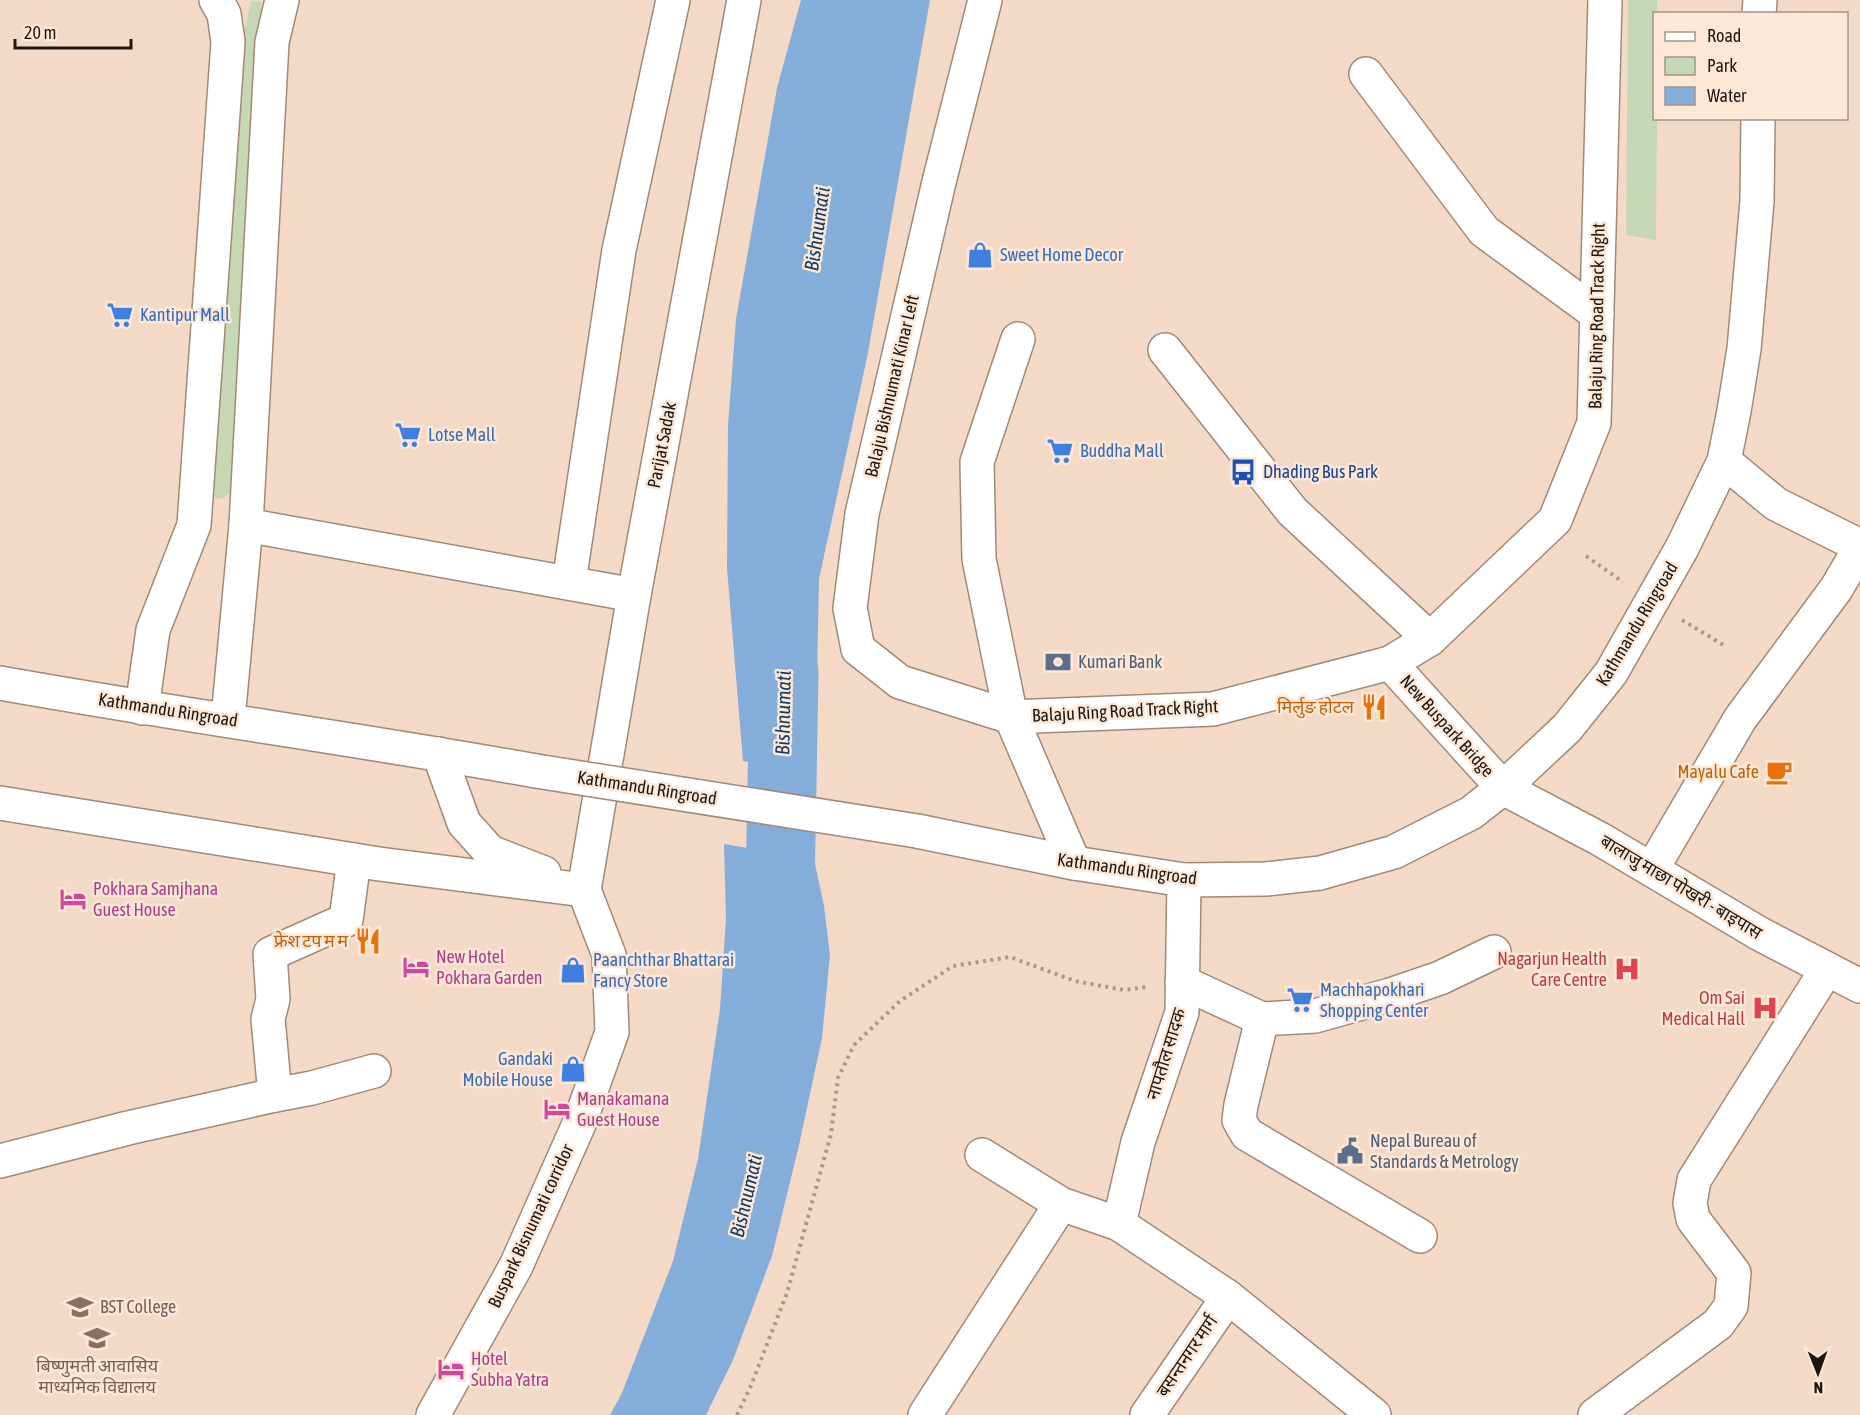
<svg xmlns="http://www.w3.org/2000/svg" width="1860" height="1415" viewBox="0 0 1860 1415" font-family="'Asap Condensed','Noto Sans Devanagari',sans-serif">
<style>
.green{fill:#c6d7b4}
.water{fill:#85add9}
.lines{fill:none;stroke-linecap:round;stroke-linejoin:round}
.river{stroke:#85add9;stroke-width:69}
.minor-casing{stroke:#a18978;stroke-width:36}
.major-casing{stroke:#a18978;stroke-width:36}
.highway-casing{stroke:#a18978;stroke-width:36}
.path{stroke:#ab9687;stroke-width:4;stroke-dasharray:3 4.5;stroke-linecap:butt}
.minor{stroke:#fff;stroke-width:33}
.major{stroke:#fff;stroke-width:33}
.highway{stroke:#fff;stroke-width:33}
.highway-bridge-casing{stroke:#a18978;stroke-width:36;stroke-linecap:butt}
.highway-bridge{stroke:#fff;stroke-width:33}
.labels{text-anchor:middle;stroke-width:5;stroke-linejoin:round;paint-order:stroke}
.shop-label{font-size:18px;fill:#366cbe;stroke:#fde8d8;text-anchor:start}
.street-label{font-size:18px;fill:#1f160f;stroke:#fde8d8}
.transit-label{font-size:18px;fill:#164399;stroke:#fde8d8;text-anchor:start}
.service-label{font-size:18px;fill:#4e5e75;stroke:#fde8d8;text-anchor:start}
.food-label{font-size:18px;fill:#c56008;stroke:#fde8d8;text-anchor:end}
.hotel-label{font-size:18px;fill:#b23c85;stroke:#fde8d8;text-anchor:start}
.health-label{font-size:18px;fill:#be3a42;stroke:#fde8d8;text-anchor:end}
.education-label{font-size:18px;fill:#785e54;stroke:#fde8d8;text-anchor:start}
.water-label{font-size:20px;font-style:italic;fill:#123c66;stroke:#fde8d8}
</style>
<rect width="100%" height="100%" fill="#f4d9c6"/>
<!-- green -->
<g class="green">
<path d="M1628 0H1657V13L1654 14V118L1657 119 1656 240 1626 235Z"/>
<path d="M251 1 261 2 260 39 231 491 225 497 218 499 212 496 243 37Z"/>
</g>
<!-- water -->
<g class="water">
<path d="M801 0H930L867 358 819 579 815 772 743 761 727 568 728 426 736 319 777 88Z"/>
<path d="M724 844 814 859 824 906 830 955 822 1038 799 1145 772 1256 733 1360 706 1415H610L622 1393 673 1261 698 1159 720 1009 726 919Z"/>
</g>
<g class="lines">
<!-- river -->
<path class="river" d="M779 949 784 672"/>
<!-- minor casing -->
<g class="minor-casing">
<g id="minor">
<path d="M985 0 939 182 862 514 850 608 858 649 900 682 1011 717 1213 709 1390 663 1430 639 1555 520 1594 423 1605 0"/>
<path d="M1366 74 1484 231 1597 314"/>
<path d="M1018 339 977 462 979 559 1011 717 1074 863"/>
<path d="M1165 350 1292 511 1430 639"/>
<path d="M1724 461 1776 504 1860 546"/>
<path d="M246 525 634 595"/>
<path d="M569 582 619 250 673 0"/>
<path d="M1390 663 1503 788"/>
<path d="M142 708 153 630 194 525 228 42 224 14 216 0"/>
<path d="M228 719 246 525 272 42 282 0"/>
<path d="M439 754 464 823 490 852 544 873"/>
<path d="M0 803 379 864 584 890"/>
<path d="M1652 869 1740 719 1836 589 1860 548"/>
<path d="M584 890 634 595 744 0"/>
<path d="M1182 982 1262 1019 1315 1016 1390 995 1440 978 1494 952"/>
<path d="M1262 1019 1241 1105 1239 1120 1247 1134 1420 1236"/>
<path d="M275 1095 268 1019 273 999 270 954 346 920 354 860"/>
<path d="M982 1155 1061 1204 1119 1224 1228 1297 1374 1415"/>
<path d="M0 1161 128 1128 275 1095 312 1088 374 1071"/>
<path d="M1119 1224 1138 1142 1182 1012 1184 880"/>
<path d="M433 1415 516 1266 579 1124 612 1032 609 955 584 890"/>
<path d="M925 1415 1061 1204"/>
<path d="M1147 1415 1228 1297"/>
<path d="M1595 1415 1718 1324 1731 1306 1734 1273 1693 1219 1690 1203 1694 1180 1827 969"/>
</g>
</g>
<!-- major casing -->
<g class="major-casing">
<path id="major" d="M1503 788 1600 839 1760 934 1860 986"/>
</g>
<!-- highway casing -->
<g class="highway-casing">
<g id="highway">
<path d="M1759 14 1760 0"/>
<path d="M0 683C178 715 358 739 536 771"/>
<path d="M917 831 1074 863 1184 880 1266 879 1320 873 1394 852 1471 813 1503 788 1567 728 1611 673 1682 548 1724 461 1734 411 1744 349 1757 201 1758 118"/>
</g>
</g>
<!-- path -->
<g class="path">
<path d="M1586 556 1623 582"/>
<path d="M1682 620 1725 646"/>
<path d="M737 1415 750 1388 787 1293 831 1134 838 1078 854 1045 900 1001 953 966 1010 957 1075 981 1124 990 1146 987"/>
</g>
<!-- minor -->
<use href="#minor" class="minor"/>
<!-- major -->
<use href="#major" class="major"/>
<!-- highway -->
<use href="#highway" class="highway"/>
<!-- highway-bridge casing -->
<g class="highway-bridge-casing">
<path id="highway-bridge" d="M536 771 917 831"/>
</g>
<!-- highway-bridge -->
<use href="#highway-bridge" class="highway-bridge"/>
</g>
<!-- icons -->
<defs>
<g id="shop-bare" transform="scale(2.07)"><path d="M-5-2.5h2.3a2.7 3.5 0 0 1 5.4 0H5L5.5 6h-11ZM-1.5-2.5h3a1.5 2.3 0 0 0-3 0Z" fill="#3f7fe0" stroke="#fde8d8" stroke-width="2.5" paint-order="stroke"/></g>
<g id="supermarket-bare" transform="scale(2.07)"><path d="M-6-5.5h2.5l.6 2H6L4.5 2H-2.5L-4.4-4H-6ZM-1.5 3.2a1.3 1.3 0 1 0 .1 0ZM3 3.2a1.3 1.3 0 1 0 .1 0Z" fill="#3f7fe0" stroke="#fde8d8" stroke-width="2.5" paint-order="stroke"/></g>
<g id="bus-bare" transform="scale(2.07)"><path d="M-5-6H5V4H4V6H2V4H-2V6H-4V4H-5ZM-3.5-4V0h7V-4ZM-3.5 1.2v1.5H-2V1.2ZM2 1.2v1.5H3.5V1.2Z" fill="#1a4fb4" stroke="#fde8d8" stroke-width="2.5" paint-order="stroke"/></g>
<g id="bank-bare" transform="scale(2.07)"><path d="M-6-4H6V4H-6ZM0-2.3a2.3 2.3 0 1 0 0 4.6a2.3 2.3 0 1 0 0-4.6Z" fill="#5c6f8a" stroke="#fde8d8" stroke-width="2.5" paint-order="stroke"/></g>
<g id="restaurant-bare" transform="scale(2.07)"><path d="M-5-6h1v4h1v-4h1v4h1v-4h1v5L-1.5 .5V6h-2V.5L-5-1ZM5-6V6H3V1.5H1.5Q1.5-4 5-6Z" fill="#e8710a" stroke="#fde8d8" stroke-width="2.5" paint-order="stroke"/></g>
<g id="cafe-bare" transform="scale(2.07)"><path d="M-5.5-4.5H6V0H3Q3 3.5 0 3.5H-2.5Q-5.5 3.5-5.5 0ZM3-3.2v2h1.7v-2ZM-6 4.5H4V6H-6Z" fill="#e8710a" stroke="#fde8d8" stroke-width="2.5" paint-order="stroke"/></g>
<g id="hotel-bare" transform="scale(2.07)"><path d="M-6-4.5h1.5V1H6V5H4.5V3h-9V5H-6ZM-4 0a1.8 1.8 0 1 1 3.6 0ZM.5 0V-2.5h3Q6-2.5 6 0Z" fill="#d1479c" stroke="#fde8d8" stroke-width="2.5" paint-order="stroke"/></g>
<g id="hospital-bare" transform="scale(2.07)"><path d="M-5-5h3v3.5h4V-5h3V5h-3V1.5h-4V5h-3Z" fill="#e0444e" stroke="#fde8d8" stroke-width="2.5" paint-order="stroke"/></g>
<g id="civic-bare" transform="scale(2.07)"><path d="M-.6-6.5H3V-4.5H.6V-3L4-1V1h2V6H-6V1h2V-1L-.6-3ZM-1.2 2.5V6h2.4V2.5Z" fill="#5c6f8a" stroke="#fde8d8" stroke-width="2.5" paint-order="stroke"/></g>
<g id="school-bare" transform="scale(2.07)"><path d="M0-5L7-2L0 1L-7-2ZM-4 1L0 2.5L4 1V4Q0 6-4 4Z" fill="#8d6e63" stroke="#fde8d8" stroke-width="2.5" paint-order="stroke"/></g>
</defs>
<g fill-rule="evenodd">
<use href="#shop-bare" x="980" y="255"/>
<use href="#supermarket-bare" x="120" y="315"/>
<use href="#supermarket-bare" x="408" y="435"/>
<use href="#supermarket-bare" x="1060" y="451"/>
<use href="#bus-bare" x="1243" y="472"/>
<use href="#bank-bare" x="1058" y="662"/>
<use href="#restaurant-bare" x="1374" y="707"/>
<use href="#cafe-bare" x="1779" y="772"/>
<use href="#hotel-bare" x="73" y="899"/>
<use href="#restaurant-bare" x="368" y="941"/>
<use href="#hotel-bare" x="416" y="967"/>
<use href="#hospital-bare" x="1627" y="969"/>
<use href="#shop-bare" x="573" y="970"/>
<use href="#supermarket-bare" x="1300" y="1000"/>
<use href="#hospital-bare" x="1765" y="1008"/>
<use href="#shop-bare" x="573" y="1069"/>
<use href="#hotel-bare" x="557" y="1109"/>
<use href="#civic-bare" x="1350" y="1151"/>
<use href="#school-bare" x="80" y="1307"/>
<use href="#school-bare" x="97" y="1338"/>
<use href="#hotel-bare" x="451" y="1369"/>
</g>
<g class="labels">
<!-- shop labels -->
<g class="shop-label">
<text x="1000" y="261">Sweet Home Decor</text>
<text x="140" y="321">Kantipur Mall</text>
<text x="428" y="441">Lotse Mall</text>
<text x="1080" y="457">Buddha Mall</text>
<text x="593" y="966">Paanchthar Bhattarai<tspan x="593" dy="21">Fancy Store</tspan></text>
<text x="1320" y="996">Machhapokhari<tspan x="1320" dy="21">Shopping Center</tspan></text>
<text x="553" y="1065" text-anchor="end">Gandaki<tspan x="553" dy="21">Mobile House</tspan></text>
</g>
<!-- street labels -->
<g class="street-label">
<text transform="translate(1597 316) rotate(-89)" y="6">Balaju Ring Road Track Right</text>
<text transform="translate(892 386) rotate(-77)" y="6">Balaju Bishnumati Kinar Left</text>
<text transform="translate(662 445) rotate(-79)" y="6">Parijat Sadak</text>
<text transform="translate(1637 624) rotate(-59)" y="6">Kathmandu Ringroad</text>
<text transform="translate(168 710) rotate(9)" y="6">Kathmandu Ringroad</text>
<text transform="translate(1125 711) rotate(-3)" y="6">Balaju Ring Road Track Right</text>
<text transform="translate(1447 726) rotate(48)" y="6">New Buspark Bridge</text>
<text transform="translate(647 788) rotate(9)" y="6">Kathmandu Ringroad</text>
<text transform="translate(1127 869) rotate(8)" y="6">Kathmandu Ringroad</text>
<text transform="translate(1681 887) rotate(31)" y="6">बालाजु माछा पोखरी - बाइपास</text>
<text transform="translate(1166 1054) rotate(-73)" y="6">नापतौल सादक</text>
<text transform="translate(531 1226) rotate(-65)" y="6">Buspark Bisnumati corridor</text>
<text transform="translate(1187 1356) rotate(-56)" y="6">बसन्तनगर मार्ग</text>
</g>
<!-- transit labels -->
<g class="transit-label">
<text x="1263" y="478">Dhading Bus Park</text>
</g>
<!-- service labels -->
<g class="service-label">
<text x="1078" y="668">Kumari Bank</text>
<text x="1370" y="1147">Nepal Bureau of<tspan x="1370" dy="21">Standards &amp; Metrology</tspan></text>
</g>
<!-- food labels -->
<g class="food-label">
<text x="1354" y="713">मिर्लुङ होटल</text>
<text x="1759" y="778">Mayalu Cafe</text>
<text x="348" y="947">फ्रेश टप म म</text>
</g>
<!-- hotel labels -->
<g class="hotel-label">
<text x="93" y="895">Pokhara Samjhana<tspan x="93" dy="21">Guest House</tspan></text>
<text x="436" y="963">New Hotel<tspan x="436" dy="21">Pokhara Garden</tspan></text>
<text x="577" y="1105">Manakamana<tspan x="577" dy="21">Guest House</tspan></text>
<text x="471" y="1365">Hotel<tspan x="471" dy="21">Subha Yatra</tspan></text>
</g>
<!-- health labels -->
<g class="health-label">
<text x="1607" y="965">Nagarjun Health<tspan x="1607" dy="21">Care Centre</tspan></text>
<text x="1745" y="1004">Om Sai<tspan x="1745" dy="21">Medical Hall</tspan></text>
</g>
<!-- education labels -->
<g class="education-label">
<text x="100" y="1313">BST College</text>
<text x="97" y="1372" text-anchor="middle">बिष्णुमती आवासिय<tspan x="97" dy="21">माध्यमिक विद्यालय</tspan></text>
</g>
<!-- water labels -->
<g class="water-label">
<text transform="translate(817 229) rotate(-82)" y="7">Bishnumati</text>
<text transform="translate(783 713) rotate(-89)" y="7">Bishnumati</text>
<text transform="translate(746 1196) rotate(-77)" y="7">Bishnumati</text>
</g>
</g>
<!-- legend -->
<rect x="1653" y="12" width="195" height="108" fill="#fde8d8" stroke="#a49488" stroke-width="1.5"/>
<rect x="1665" y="32" width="30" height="9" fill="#ffffff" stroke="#a49488" stroke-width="1.5"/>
<text x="1707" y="42" font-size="18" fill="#1f160f">Road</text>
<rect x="1665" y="57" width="30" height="18" fill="#c6d7b4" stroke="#a49488" stroke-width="1.5"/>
<text x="1707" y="72" font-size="18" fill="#1f160f">Park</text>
<rect x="1665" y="87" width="30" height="18" fill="#85add9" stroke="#a49488" stroke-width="1.5"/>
<text x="1707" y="102" font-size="18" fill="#1f160f">Water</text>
<!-- north arrow -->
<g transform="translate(1818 1373) rotate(179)" stroke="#fde8d8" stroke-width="4.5" paint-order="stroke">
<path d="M0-4.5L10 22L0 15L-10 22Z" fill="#1f160f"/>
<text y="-9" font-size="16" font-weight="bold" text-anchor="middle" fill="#1f160f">N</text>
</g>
<!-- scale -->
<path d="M15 39v9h116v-9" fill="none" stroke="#1f160f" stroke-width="3"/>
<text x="24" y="39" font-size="18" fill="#1f160f" stroke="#fde8d8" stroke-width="4.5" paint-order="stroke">20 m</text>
</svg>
